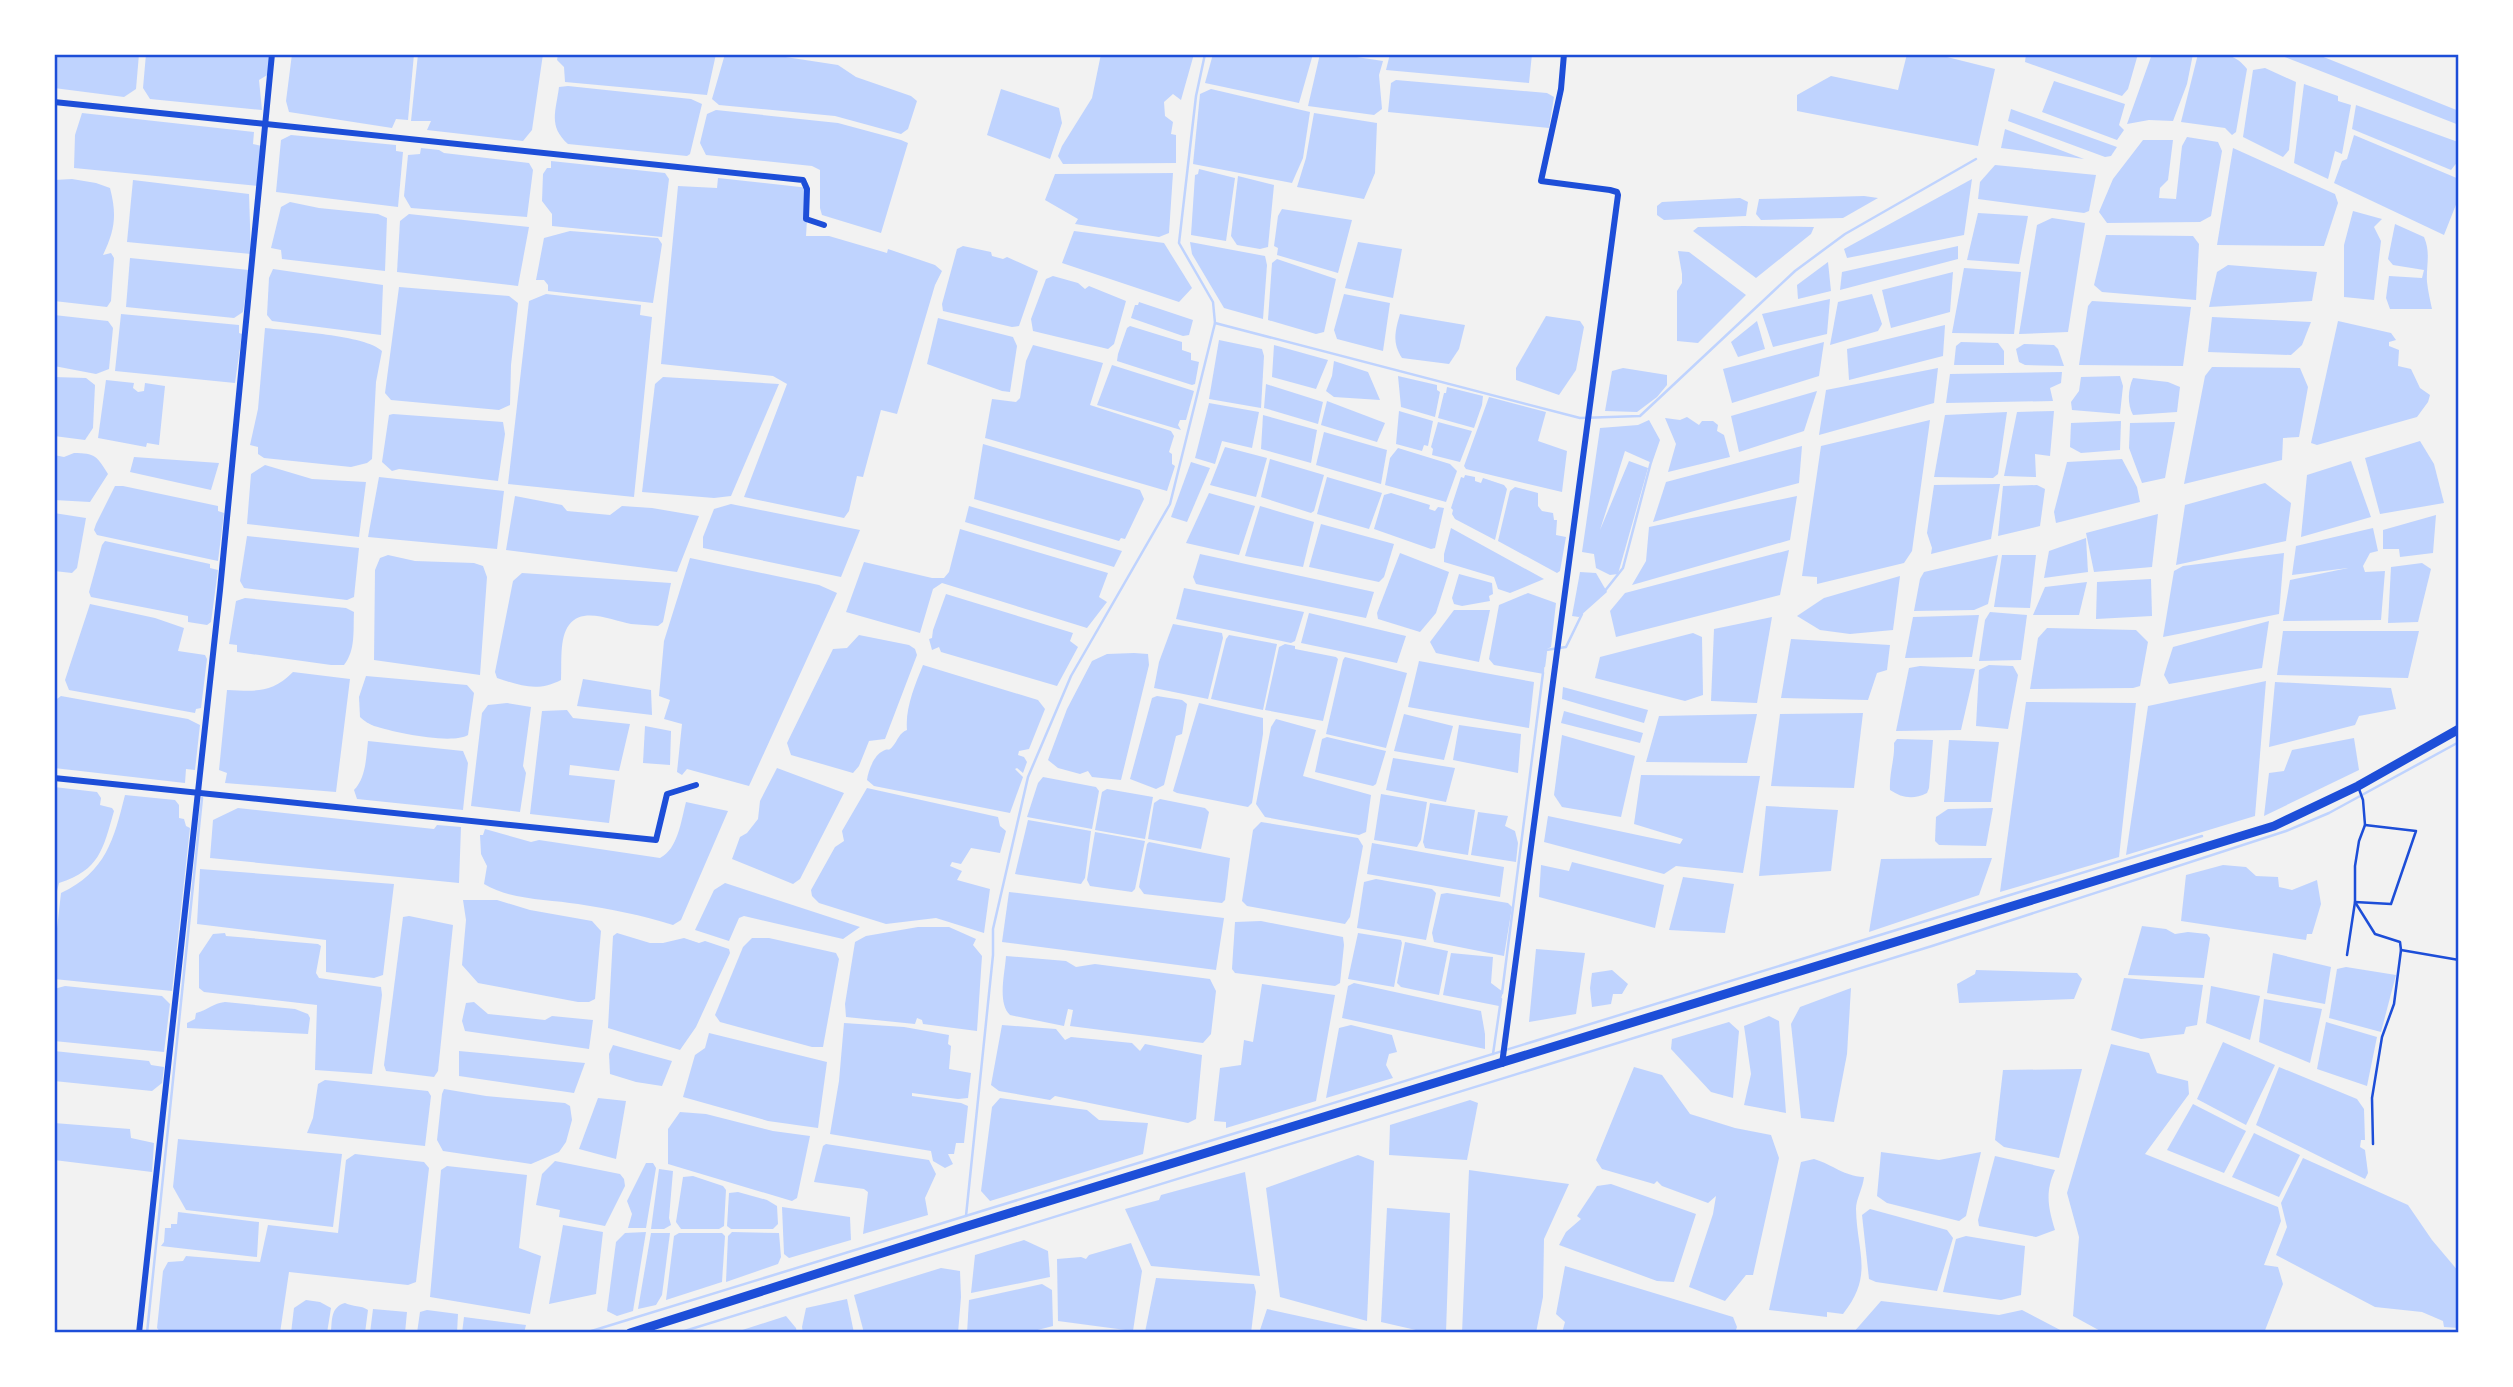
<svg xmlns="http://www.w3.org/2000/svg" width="2513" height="1387" viewBox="0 0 2513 1387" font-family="'Roboto Condensed',sans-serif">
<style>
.water{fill:#bfd3fe}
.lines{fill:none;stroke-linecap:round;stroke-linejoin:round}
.stream{stroke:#bfd3fe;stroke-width:2.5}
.service{stroke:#1d4ed8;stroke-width:2.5}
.minor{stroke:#1d4ed8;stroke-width:6}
.secondary{stroke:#1d4ed8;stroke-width:9}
.neatline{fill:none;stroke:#1d4ed8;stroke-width:2.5}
</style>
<rect width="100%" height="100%" fill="#f2f2f2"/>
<!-- water -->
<g class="water">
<path d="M54 54H139L136 89 124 97 54 88Z"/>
<path d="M146 54H271L269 74 259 80 262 110 150 99 143 88Z"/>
<path d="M292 54H414L408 120 396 119 392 128 289 112 286 101Z"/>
<path d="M418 54H543L532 130 523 141 427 130 431 121H411Z"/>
<path d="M558 54H716L707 95 565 82 564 67 557 60Z"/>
<path d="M725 54H766L838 65 856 77 911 96 917 101 908 129 901 134 835 116 719 105 712 99Z"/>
<path d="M1101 54H1194L1181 100 1173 94 1164 102 1165 116 1173 122 1171 134 1176 135V163L1063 164 1058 156 1062 146 1092 98Z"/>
<path d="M1213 54H1313L1299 103 1205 83Z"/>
<path d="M1320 54H1337L1383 61 1379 75 1382 109 1374 115 1308 106Z"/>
<path d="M1390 54H1532L1529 83 1386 70Z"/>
<path d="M1907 54H1935L1995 69 1978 146 1797 111V95L1831 76 1898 90Z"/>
<path d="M2026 54H2138L2128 89 2122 96 2025 62Z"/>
<path d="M2152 54H2193L2187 84 2173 121 2149 120 2127 124Z"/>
<path d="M2198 54C2219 54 2233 51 2247 69L2236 132 2232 135 2225 128 2181 122Z"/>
<path d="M2277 54H2316L2459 111V125Z"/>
<path d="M2265 68 2296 82 2289 150 2283 157 2243 137 2253 70Z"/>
<path d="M1396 80 1547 93 1554 97 1549 128 1388 112 1391 83Z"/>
<path d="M2054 81 2125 104 2119 125 2124 130 2117 140 2042 112Z"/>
<path d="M2304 84 2338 96V101L2351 105 2342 154 2335 151 2328 179 2294 163Z"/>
<path d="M568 86 691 99 702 104 690 154 687 156 568 144C548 126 556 111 559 87Z"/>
<path d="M1001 89 1059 108 1062 123 1050 159 987 135Z"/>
<path d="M1211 89 1310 112 1303 158 1292 183 1193 164 1200 94Z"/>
<path d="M2356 105 2458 142 2459 160 2451 170 2352 129Z"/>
<path d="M2011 109 2117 147 2111 156 2105 157 2008 121Z"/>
<path d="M716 110 838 123 901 140 908 143 881 233 822 215 820 208V170L812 166 706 155 700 143 707 114Z"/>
<path d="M82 113 254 132 253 144 262 146 258 186 74 168 75 135Z"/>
<path d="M1314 113 1377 123 1375 173 1364 199 1297 187 1306 158Z"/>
<path d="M2005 129 2084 159 2001 148Z"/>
<path d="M291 135 396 145V151L403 152 398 207 276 192 281 140Z"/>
<path d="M2354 135 2459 179V197L2444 235 2334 183 2342 161 2347 159Z"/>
<path d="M2187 137 2218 142 2222 151 2211 216 2200 222 2107 223 2099 212 2113 179 2143 140H2173L2168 180 2160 188 2159 198 2176 199 2182 146Z"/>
<path d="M421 148 439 150 444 153 529 163 533 170 527 217 411 208 404 196 408 155 420 154Z"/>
<path d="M2233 148 2335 194 2338 203 2324 246 2217 245Z"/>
<path d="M551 161 665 173 669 179 662 237 552 226V214L542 201 543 174 547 168H551Z"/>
<path d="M1995 165 2096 175 2089 211 2084 213 1978 199 1980 182Z"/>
<path d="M1199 169 1235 178 1226 241 1191 235 1195 175 1198 174Z"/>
<path d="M1173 173 1169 233 1159 237 1075 224 1078 219 1045 200 1055 174Z"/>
<path d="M1238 176 1274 185 1268 247 1260 249 1237 245 1231 236Z"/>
<path d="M718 178 809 188 806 236H829L887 253 888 249 935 265 942 271 935 285 897 414 881 410 863 477 857 476 849 511 844 518 744 497 787 384 773 376 661 364 678 186 717 188Z"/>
<path d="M72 179 96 183 110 188C117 215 115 230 103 255L111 253 114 258 111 301 107 307 54 301V180Z"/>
<path d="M1972 179 1964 235 1847 258 1844 249Z"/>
<path d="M133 180 249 194 251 254 127 242Z"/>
<path d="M1864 196 1878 198 1843 218 1761 220 1756 214 1759 199Z"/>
<path d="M1740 198 1748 202 1746 216 1664 220 1657 215V206L1662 202Z"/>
<path d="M290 202 319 208 378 214 387 218 385 271 282 259 281 250 271 248 281 207Z"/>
<path d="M1282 209 1352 220 1338 273 1277 255 1278 248 1274 246 1278 216Z"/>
<path d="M2353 211 2382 219 2374 227 2381 241 2374 300 2344 297V245Z"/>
<path d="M1978 213 2028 216 2019 264 1967 260Z"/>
<path d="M409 214 529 227 518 286 397 272 400 221Z"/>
<path d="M2052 218 2085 223 2068 332 2019 334 2037 225Z"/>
<path d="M2395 224 2424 237C2431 253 2426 265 2427 282 2428 291 2430 300 2432 309H2390L2386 298 2389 276 2422 278 2424 270 2393 265 2388 259Z"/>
<path d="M1743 226 1814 227 1811 234 1756 278 1693 231 1698 227Z"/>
<path d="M570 231 658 238 662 244 653 303 548 291V285L544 280H536L544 238Z"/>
<path d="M1074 231 1164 243 1192 288 1179 302 1062 263Z"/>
<path d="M2106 235 2193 236 2199 244 2196 300 2102 292 2094 285Z"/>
<path d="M1190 242 1265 256 1267 265 1263 319 1224 308 1192 254Z"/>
<path d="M1358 242 1402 249 1393 298 1345 288Z"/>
<path d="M963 246 991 252 992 256 1003 259 1007 257 1038 271 1019 326 1012 327 943 311 942 304 957 249Z"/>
<path d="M1958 246V259L1840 290 1842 272Z"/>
<path d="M1678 251 1689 252 1746 295 1698 343 1677 341V291L1682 283V274Z"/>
<path d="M130 258 249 270 243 312 234 318 126 307Z"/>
<path d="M1277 259 1336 279 1324 332 1316 334 1268 320 1272 263Z"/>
<path d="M1828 262 1831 291 1798 299 1797 285Z"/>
<path d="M2228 265 2317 272 2312 301 2209 307 2217 272Z"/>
<path d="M1964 268 2021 272 2014 334 1952 333Z"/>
<path d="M273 269 383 285 381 335 272 321 267 315 269 278Z"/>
<path d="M1953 272 1950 312 1891 328 1882 290Z"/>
<path d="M1053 276 1078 283 1085 289 1089 286 1126 301 1114 344 1108 349 1033 331 1031 319 1046 279Z"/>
<path d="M399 287 509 296 518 303 511 365 510 405 499 410 391 400 385 393Z"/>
<path d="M546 294 641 305 640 315 652 317 634 497 508 484 529 301Z"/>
<path d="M1344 294 1390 303 1383 351 1337 339 1334 330Z"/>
<path d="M1872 294 1882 324 1878 331 1830 345 1838 302Z"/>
<path d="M1830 299 1827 334 1773 347 1762 314Z"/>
<path d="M2092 301 2191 307 2183 366 2079 365 2088 306Z"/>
<path d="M1139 302 1193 320 1189 335 1183 336 1131 318 1135 305H1138Z"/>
<path d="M121 314 239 325V333L242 334 235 383 115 371Z"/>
<path d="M1400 314 1465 325 1459 349 1449 364 1402 358C1392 343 1395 331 1400 314Z"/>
<path d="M54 315 108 321 113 328 109 369 96 374 54 366Z"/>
<path d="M1546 316 1580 321 1584 327 1576 370 1559 395 1516 380V368Z"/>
<path d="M2212 317 2311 322 2302 345 2291 355 2208 352Z"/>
<path d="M938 318 1013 337 1017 346 1010 392 1002 391 927 364Z"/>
<path d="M1757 321 1765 349 1738 357 1731 342Z"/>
<path d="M2338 321 2391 333 2396 340 2389 342V346L2399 350 2398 366 2411 369 2420 388 2430 395 2428 402 2417 417 2317 445 2311 443Z"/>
<path d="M1945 325 1943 356 1849 380 1847 349Z"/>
<path d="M1130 326 1182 342V350L1191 353V360L1199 362 1195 384 1192 385 1117 361 1118 354 1127 328Z"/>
<path d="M265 328C290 331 366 335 382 351L376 382 372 459 367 463 351 467 264 458 258 454V447L250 445 258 409Z"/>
<path d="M1219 340 1262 349 1264 356 1261 408 1209 399Z"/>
<path d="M1824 342 1819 376 1732 403 1723 369Z"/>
<path d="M1961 342 1998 343 2004 351V365H1954L1956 346Z"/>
<path d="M2024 344 2054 345 2058 349 2064 366 2025 365 2019 362 2016 349Z"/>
<path d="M1033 345 1103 363 1090 405 1171 431 1174 436 1169 452 1172 454V464L1175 466 1167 491 985 438 992 399 1016 402 1020 398 1026 361Z"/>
<path d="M1274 345 1328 360 1316 389 1272 377Z"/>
<path d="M1334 361 1368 372 1380 400 1334 397 1326 391 1332 376Z"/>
<path d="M1112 365 1194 391 1186 420H1180L1178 425 1181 430 1097 405Z"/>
<path d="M2212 367 2300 368 2308 387 2299 437 2283 438 2282 460 2184 484 2205 376Z"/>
<path d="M1623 368 1667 375V385L1657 397 1637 412 1605 411 1612 371Z"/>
<path d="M1938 368 1934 403 1819 435 1826 390Z"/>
<path d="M2062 372 2061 383 2050 388 2053 401 1946 403 1950 374Z"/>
<path d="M1398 376 1437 385V390L1440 392 1435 417 1401 407Z"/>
<path d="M2120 376 2123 386 2120 414 2072 410 2071 402 2079 391 2081 377Z"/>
<path d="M54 377 86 378 95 385 93 428 85 440 54 436Z"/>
<path d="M663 377 779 384 731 496 714 498 642 492 655 384Z"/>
<path d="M2133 378 2168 382 2180 387 2177 412 2133 415C2127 404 2128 389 2133 378Z"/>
<path d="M106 380 134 383 133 388 138 392 144 391 145 383 165 386 159 445 147 443 146 447 98 438Z"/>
<path d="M1266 384 1323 402 1318 424 1264 408Z"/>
<path d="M1447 387 1483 396 1482 405 1474 428 1438 418 1444 393H1446Z"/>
<path d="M1817 391 1804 431 1739 452 1731 416Z"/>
<path d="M1489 397 1546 412 1538 441 1567 451 1562 492 1466 469 1464 466Z"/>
<path d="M1327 401 1385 423 1377 442 1321 425Z"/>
<path d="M1209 403 1259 412 1252 448 1222 441 1215 464 1195 458Z"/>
<path d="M1399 411 1433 421 1428 446 1424 445 1422 451 1396 444Z"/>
<path d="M2054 411 2050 456 2035 454 2036 477 2004 476 2017 412Z"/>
<path d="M2007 412 1998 474 1993 478 1934 477 1945 415Z"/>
<path d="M393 414 503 422 505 434 498 481 399 469 392 471 382 462 389 415Z"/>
<path d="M1263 415 1317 430 1311 463 1261 449Z"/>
<path d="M1687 417 1699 425 1702 421H1713L1718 425 1717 431 1724 435 1730 457 1668 472 1676 444 1665 418 1680 420Z"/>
<path d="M1649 420 1660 440 1652 463 1625 451 1600 530 1629 461 1648 468 1618 574 1610 575 1596 568 1594 554 1582 552 1600 428 1638 425Z"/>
<path d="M1930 420 1912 551 1904 563 1817 584V577L1802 576 1821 446Z"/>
<path d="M2121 421 2120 450 2081 453 2070 447 2071 423Z"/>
<path d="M1438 422 1472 431 1460 462 1432 455 1433 449 1431 447Z"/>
<path d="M2175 422 2165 478 2142 483 2129 448 2130 423Z"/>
<path d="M1324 432 1387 450 1381 484 1316 465Z"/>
<path d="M2420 441 2434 464 2444 503 2380 514 2365 458Z"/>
<path d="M983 444 1140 490 1144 499 1125 539 1121 538 1119 541 974 499Z"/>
<path d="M1802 446 1799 483 1653 522 1666 482Z"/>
<path d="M1225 447 1267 458 1256 497 1210 485Z"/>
<path d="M1398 448 1450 464 1457 471 1446 502 1385 485 1390 458Z"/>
<path d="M74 453C95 453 97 456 108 474L90 502 54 500V455L64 457Z"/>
<path d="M134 457 219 463 211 490 130 472Z"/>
<path d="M1270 459 1324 475 1314 511 1311 513 1261 497Z"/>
<path d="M2122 459 2137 487 2140 502 2056 523 2054 512 2067 462Z"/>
<path d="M2351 461 2371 517 2301 537 2307 475Z"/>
<path d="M1191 462 1210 468 1187 522 1171 517Z"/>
<path d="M265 465 312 479 366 482 359 537 247 524 251 474Z"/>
<path d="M1465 475 1475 477V481L1481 483 1483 478 1504 485 1507 489 1495 540 1455 519 1452 514 1453 510 1451 508 1461 477 1464 478Z"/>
<path d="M379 477 504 491 497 549 368 537Z"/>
<path d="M1327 477 1382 493 1369 529 1317 514Z"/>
<path d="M2265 483 2291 503 2286 541 2176 565 2185 505Z"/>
<path d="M2000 484 1991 539 1931 554 1932 548 1927 533 1934 485Z"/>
<path d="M2037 485 2045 489 2040 526 1998 536 2003 486Z"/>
<path d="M115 486H123L218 506V511L224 513 218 561 97 535 94 530 96 524Z"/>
<path d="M1515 487 1538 493V506L1542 511 1553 513 1554 520H1557L1556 535 1566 537 1560 571 1557 573 1498 541 1510 491Z"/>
<path d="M1209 493 1255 506 1239 555 1186 543Z"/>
<path d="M1391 493 1430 505 1429 509 1435 511 1438 507 1444 508 1435 548 1431 549 1374 529 1384 495Z"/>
<path d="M515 496 562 505 567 511 610 515 622 506 652 508 699 516 677 572 506 550Z"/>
<path d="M1797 496 1790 540 1632 585 1646 561 1649 527Z"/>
<path d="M731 504 860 530 841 577 703 548V537L714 509Z"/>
<path d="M969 506 1122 551 1114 567 965 522Z"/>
<path d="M1260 506 1314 522 1303 567 1245 556Z"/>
<path d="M54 513 86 518 77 568 72 573 54 571Z"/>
<path d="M2158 514 2152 567 2094 572 2086 533Z"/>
<path d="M2436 515 2433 553 2400 557 2399 549H2383V530Z"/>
<path d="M1321 524 1394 544 1384 577 1379 582 1309 567Z"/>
<path d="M1451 528 1544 579 1510 593 1498 589 1494 577 1444 562V554Z"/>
<path d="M2373 528 2378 551 2370 553 2363 566 2365 572 2385 571 2381 620 2283 621 2290 580 2348 568 2292 575 2296 546Z"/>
<path d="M960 529 1108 573 1099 597 1107 602 1087 628 942 583 933 589 920 633 846 612 864 562 932 578H944L949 572Z"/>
<path d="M247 536 359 548 354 597 347 600 244 588 240 581Z"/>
<path d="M2086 538 2088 572 2044 578 2049 551Z"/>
<path d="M105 541 210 564V568L218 570 211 622 207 625 188 622V616L91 597 89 592 102 545Z"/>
<path d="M1789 550 1780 595 1616 637 1610 611 1625 593Z"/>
<path d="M1400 553 1449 572 1436 613 1420 632 1378 619 1377 613Z"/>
<path d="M2284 553 2279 614 2163 637 2174 571 2183 566Z"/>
<path d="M1200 554 1374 592 1366 618 1196 584 1193 577Z"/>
<path d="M388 555 415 561 474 563 483 566 487 577 480 675 374 660 375 570 380 558Z"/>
<path d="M1998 555 1988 604 1974 610 1914 611 1920 579 1924 572Z"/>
<path d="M2002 555H2036L2030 608 1994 607Z"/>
<path d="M690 558 819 585 837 593 749 786 687 769 682 775 677 772 682 724 664 719 670 700 659 696 664 641Z"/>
<path d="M2422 563 2431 569 2418 622 2388 623 2391 567Z"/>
<path d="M1580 572 1596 573 1607 592 1579 617 1572 616Z"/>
<path d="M522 573 671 583 663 622 658 626C649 625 640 625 631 624 613 621 583 606 569 625 559 638 562 664 561 680 538 692 521 686 497 678L495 672 513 581Z"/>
<path d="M1459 574 1492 583 1493 594 1489 596 1490 601 1462 606 1454 604 1452 598Z"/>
<path d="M1900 576 1893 630 1850 634 1820 630 1797 616 1824 598Z"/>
<path d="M2151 579 2152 616 2096 619 2097 582Z"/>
<path d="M2087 582 2079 615H2033L2045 587Z"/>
<path d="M1184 588 1304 612 1295 641 1291 643 1176 619Z"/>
<path d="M1528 593 1556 603 1551 647 1545 650 1544 674 1494 665 1489 659 1499 605Z"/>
<path d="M946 594 1073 633 1070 641 1078 647 1057 686 941 652 939 647 932 650 929 639 932 638 933 630Z"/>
<path d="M245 598 346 608 354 612C353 630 356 650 344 665H331L237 652V645L229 644 236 601Z"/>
<path d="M90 604 155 618 184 628 178 651 205 655 207 659 201 708 196 709 195 713 69 690 65 680Z"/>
<path d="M1454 610H1490L1479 662 1436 653 1430 642Z"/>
<path d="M1990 612 2027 615 2021 660 1979 661 1985 620Z"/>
<path d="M1309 613 1406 636 1397 663 1301 643Z"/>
<path d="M1979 615 1972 657 1905 658 1913 617Z"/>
<path d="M1772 617 1757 703 1711 701 1714 629Z"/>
<path d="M2269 621 2262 668 2169 684 2164 675 2173 647Z"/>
<path d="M1173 624 1222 633 1223 638 1208 699 1154 688 1159 662Z"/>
<path d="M2047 628 2136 630 2148 642 2140 686 2133 688 2030 689 2038 638Z"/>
<path d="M2283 631H2419L2408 678 2277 675Z"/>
<path d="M1693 633 1702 637 1703 695 1685 701 1595 678 1600 657Z"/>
<path d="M859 635 909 645 915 649 917 655 885 739 869 741 859 766 853 773 791 755 787 743 833 649 847 648Z"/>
<path d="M1229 635 1277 644 1263 710 1211 699 1226 639Z"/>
<path d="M1791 639 1890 645 1887 670 1877 673 1868 700 1781 698Z"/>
<path d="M1285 644 1295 646V649L1336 657 1338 659 1323 721 1265 710 1279 647Z"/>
<path d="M1134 653 1148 654 1149 665 1121 780 1092 777 1088 771 1080 774 1058 768 1048 760 1067 709 1092 661 1107 654Z"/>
<path d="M1345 657 1407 673 1386 748 1326 734 1343 660Z"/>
<path d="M1419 661 1534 682 1529 728 1408 707Z"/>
<path d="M923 665 1038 700 1045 709 1029 749 1019 751 1018 755 1024 757 1027 762 1023 773 1017 768 1015 769 1023 777 1010 813 874 786 867 780C868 771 874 755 883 751 890 747 887 753 893 746 898 740 899 733 907 730 905 708 915 685 923 665Z"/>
<path d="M1989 665 2013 666 2018 675 2008 729 1976 726 1979 670Z"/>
<path d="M1920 666 1975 669 1961 730 1896 731 1909 668Z"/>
<path d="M293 672 350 679 336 792 225 783 227 773 219 770 227 690C255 691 271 694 293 672Z"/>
<path d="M366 676 467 685 474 693 468 735C451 745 393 732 374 726 369 724 364 721 360 717L359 697Z"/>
<path d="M583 679 651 690 652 715 577 706Z"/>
<path d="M2266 681 2255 816 2126 855 2148 706Z"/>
<path d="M2275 682 2391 688 2396 709 2359 716 2355 725 2269 747Z"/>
<path d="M1563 687 1648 710 1644 723 1562 699Z"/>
<path d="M61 696 188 719 200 725 195 770 186 769 185 783 54 768V701Z"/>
<path d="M1157 696 1182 700 1187 704 1182 734 1176 736 1164 785 1156 789 1130 779 1152 698Z"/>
<path d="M2026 702 2136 703 2119 857 2000 892Z"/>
<path d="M507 703 531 707 523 766 526 773 520 812 471 806 482 713 488 705Z"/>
<path d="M1199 703 1263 718V734L1252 803 1248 807 1177 793 1173 791Z"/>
<path d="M567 710 573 718 630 724 619 771 570 765 569 775 615 780 609 823 530 814 542 711Z"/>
<path d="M1564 711 1643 733 1640 743 1561 723Z"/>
<path d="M1863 713 1854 788 1771 786 1780 714Z"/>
<path d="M1404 714 1453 726 1444 760 1394 751Z"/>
<path d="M1757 714 1747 763 1646 762 1659 716Z"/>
<path d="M1276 719 1316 730 1303 776 1371 795 1366 832 1359 835 1265 817 1256 804 1271 727Z"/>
<path d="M1459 725 1521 734 1518 773 1453 760Z"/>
<path d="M645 726 671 731 670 765 643 763Z"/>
<path d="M1562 735 1635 756 1621 817 1562 807 1554 795Z"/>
<path d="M1327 737 1386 751 1376 784 1373 786 1315 772 1322 739Z"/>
<path d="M2354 738 2359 770 2264 816 2269 773 2284 771 2292 750Z"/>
<path d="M1897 739 1933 740 1929 788 1927 793C1913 800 1902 798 1890 790 1889 773 1895 759 1894 743Z"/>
<path d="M1949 740 1999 742 1991 802H1944Z"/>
<path d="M368 741 463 751 468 763 463 810 357 799 354 790C366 778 366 758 368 741Z"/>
<path d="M1393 758 1455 768 1446 802 1386 790Z"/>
<path d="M777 768 844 793 800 879 793 884 732 859 740 837 747 833 758 819 760 801Z"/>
<path d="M1641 775 1760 776 1743 873 1676 866 1664 874 1544 842 1548 816 1680 844 1683 839 1634 824Z"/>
<path d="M1043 777 1096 787 1099 791 1092 829 1027 817 1038 783Z"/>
<path d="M54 787 97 792 101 798 100 805 112 808 114 811C103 849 100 870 59 883L57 891H54Z"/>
<path d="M867 788 998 817 1000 826 1006 831 1000 853 971 848 961 864 952 862 950 866 962 871 957 880 990 889 984 933 936 918 886 924 819 903 812 896 811 890 835 847 844 841 842 831Z"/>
<path d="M1107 789 1153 797 1145 839 1095 830 1102 792Z"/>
<path d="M1381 794 1427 802 1421 840 1417 847 1374 840Z"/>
<path d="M125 795 175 800 179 805V818L184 819 186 826 190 828 172 991 54 979V955L61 893C106 872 114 839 125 795Z"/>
<path d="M1160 799 1205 808 1209 812 1201 849 1148 839 1154 803Z"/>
<path d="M686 802 728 811 681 920 673 925C642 915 610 909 578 904 548 899 510 900 484 884L487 866 481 854 480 835H483L485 829 531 842 539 840 660 858C678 849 681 821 686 802Z"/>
<path d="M1430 803 1475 810 1468 855 1425 848 1423 842Z"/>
<path d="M1766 806 1838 810 1831 871 1759 876Z"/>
<path d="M238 808 434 829 437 825 461 827 459 883 210 858 213 820Z"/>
<path d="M1993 808 1986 846 1939 845 1935 841 1936 817 1948 809Z"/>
<path d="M1478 812 1508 816 1505 826 1515 831 1518 843 1516 862 1471 855Z"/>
<path d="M1028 820 1091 831 1085 878 1081 884 1015 874Z"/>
<path d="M1261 822 1358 838 1363 846 1350 917 1345 924 1247 906 1242 901 1253 830Z"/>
<path d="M1095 832 1145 841 1135 889 1132 892 1090 886 1087 880Z"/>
<path d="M1149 842 1230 858 1225 900 1222 903 1144 894 1139 887 1147 844Z"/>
<path d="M1372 843 1504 867 1500 897 1367 874Z"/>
<path d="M1992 858 1979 895 1869 932 1881 859Z"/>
<path d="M1572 862 1664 885 1655 928 1539 897 1541 865 1569 871Z"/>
<path d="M2223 865 2246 867 2256 876 2278 877 2279 887 2292 890 2317 880 2321 904 2312 934H2307L2306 940 2181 921 2186 875Z"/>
<path d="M200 869 394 884 383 975 374 978 326 972V940L197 924Z"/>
<path d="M1683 877 1734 884 1725 933 1669 930Z"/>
<path d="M1376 879 1432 889 1436 893 1426 940 1357 928 1364 882Z"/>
<path d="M725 883 860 927 843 939 744 916 739 918 729 941 695 930 714 890Z"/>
<path d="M1009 892 1224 918 1216 970 1002 942Z"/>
<path d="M1447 893 1508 903 1512 907 1504 956 1434 942 1432 933 1441 894Z"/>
<path d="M463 900H497L530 910 592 921 601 931 595 999 589 1002H578L478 983 462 965 466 920Z"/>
<path d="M409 916 453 925 438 1071 434 1077 386 1071 384 1065 403 917Z"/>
<path d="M1261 921 1343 937 1344 945 1340 983 1335 986 1235 973 1232 969 1235 922Z"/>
<path d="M2142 926 2166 929 2175 934 2188 932 2207 934 2210 938 2204 978 2128 975Z"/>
<path d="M918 927H949L976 939 973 945 982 956 977 1031 923 1024 922 1020 917 1018 915 1024 846 1017 845 1004 855 942 866 936Z"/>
<path d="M225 933 226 936 318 944 321 946 316 973 319 978 381 987 382 995 372 1074 315 1070 317 1005 204 992 199 988V955L213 934Z"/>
<path d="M617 933 650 943H663L684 938 699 943 705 941 729 949 730 953 696 1027 680 1050 608 1028 613 936Z"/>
<path d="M1358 933 1401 940 1402 943 1394 987 1348 979Z"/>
<path d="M752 938H769L836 953 839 959 823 1047H812L720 1022 715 1015 743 947Z"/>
<path d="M1405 942 1448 951 1439 995 1401 987 1397 983Z"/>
<path d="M1536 949 1585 953 1576 1014 1529 1022Z"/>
<path d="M1451 953 1493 957 1491 983 1503 992 1499 1006 1443 995Z"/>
<path d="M2273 953 2331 967 2325 1004 2267 993Z"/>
<path d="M1006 956 1066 961 1076 967 1095 964 1210 979 1216 991 1211 1034 1203 1043 1070 1026 1073 1010 1068 1009 1064 1026 1010 1015C997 1003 1005 973 1006 956Z"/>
<path d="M2346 967 2396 975 2381 1032 2329 1018 2337 969Z"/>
<path d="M1612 970 1628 984 1622 994H1613L1611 1004 1592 1007 1590 988 1592 973Z"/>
<path d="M1976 970 2077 973 2082 979 2074 999 1959 1003 1957 984 1975 974Z"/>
<path d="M2124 978 2203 985 2197 1025 2186 1027 2184 1034 2141 1039 2111 1030Z"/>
<path d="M1354 983 1481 1011 1485 1034V1049L1342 1018 1348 986Z"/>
<path d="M1262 984 1335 995 1316 1101 1226 1128V1122L1214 1121 1220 1068 1241 1065 1244 1040 1253 1042Z"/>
<path d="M65 986 162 996 170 1004 164 1052 54 1041V989Z"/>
<path d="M2211 986 2260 996 2250 1040 2206 1023Z"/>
<path d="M1851 988 1847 1054 1834 1122 1801 1118 1791 1024 1800 1007Z"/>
<path d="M2264 999 2322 1009 2310 1063 2259 1042Z"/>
<path d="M225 1002 295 1009 308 1014 310 1018 308 1034 187 1028V1023L195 1019 196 1013C208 1010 213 1003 225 1002Z"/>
<path d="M474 1002 488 1014 545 1020 552 1016 593 1020 589 1049 465 1031 462 1021 466 1003Z"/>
<path d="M1769 1016 1779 1021 1786 1113 1744 1105 1751 1074 1744 1026Z"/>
<path d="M1729 1022 1739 1031 1733 1098 1711 1092 1671 1049 1672 1039Z"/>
<path d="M2326 1022 2377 1037 2367 1086 2317 1069Z"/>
<path d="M844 1023 904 1027 949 1035 948 1044 951 1046 949 1069 971 1073 968 1098 958 1099 912 1093V1096L961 1103 968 1106 964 1143H956L954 1154H948L953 1164 945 1168 933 1161 931 1151 830 1134 839 1081Z"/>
<path d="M1002 1025 1056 1029 1065 1040 1071 1037 1132 1043 1140 1051 1145 1044 1202 1055 1196 1119 1188 1123 1055 1096 1050 1100 999 1091 991 1085Z"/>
<path d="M1351 1025 1392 1035 1397 1052 1389 1054 1386 1065 1393 1078 1326 1098 1339 1028Z"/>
<path d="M709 1033 827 1062 818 1128 768 1121 683 1097 695 1055 705 1048Z"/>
<path d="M2223 1042 2275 1065 2246 1125 2197 1099Z"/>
<path d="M2111 1044 2149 1053 2157 1073 2188 1081 2189 1094 2145 1154 2278 1207 2281 1221 2264 1265 2278 1267 2283 1284 2264 1333H2104L2073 1316 2079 1237 2067 1193Z"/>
<path d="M613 1045 672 1061 662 1086 636 1082 610 1074 609 1054Z"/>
<path d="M54 1051 149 1061 151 1065 164 1067 162 1083 152 1091 54 1081Z"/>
<path d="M459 1051 585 1063 574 1093 459 1076Z"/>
<path d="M1634 1067 1662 1075 1690 1114 1735 1128 1771 1135 1779 1158 1753 1275H1746L1725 1301 1689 1287 1713 1214 1716 1196 1708 1203 1662 1186 1657 1181 1654 1184 1602 1169 1596 1160Z"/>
<path d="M2279 1067 2357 1099 2364 1109 2365 1140H2361L2360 1147 2365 1150 2368 1173 2365 1179 2256 1125Z"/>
<path d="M2082 1069 2059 1158 2004 1147 1995 1140 2003 1070Z"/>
<path d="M325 1080 428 1091 431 1096 425 1146 307 1133 313 1118 318 1084Z"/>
<path d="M444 1089 486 1096 565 1103 570 1106 572 1120 566 1142 559 1152 531 1164 443 1151 437 1140 442 1094Z"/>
<path d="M598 1098 626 1101 616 1159 579 1149Z"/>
<path d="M1000 1098 1087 1110 1099 1120 1148 1123 1143 1154 990 1201 981 1191 992 1107Z"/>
<path d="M1470 1100 1478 1103 1467 1160 1389 1155 1390 1125Z"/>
<path d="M2193 1104 2246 1131 2224 1173 2167 1150Z"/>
<path d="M680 1112 706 1114 773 1131 810 1136 797 1198 792 1201 668 1164V1129Z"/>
<path d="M54 1123 130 1129 131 1138 154 1143 152 1172 54 1160Z"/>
<path d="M2254 1133 2300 1155 2279 1197 2232 1177Z"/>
<path d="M178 1139 342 1154 333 1227 186 1210 173 1187Z"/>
<path d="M826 1144 929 1160 936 1174 925 1198 928 1215 863 1234 868 1192 864 1189 814 1182 823 1146Z"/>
<path d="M1881 1152 1939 1160 1981 1152 1966 1216 1959 1221 1887 1203 1877 1196Z"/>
<path d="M355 1154 424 1162 429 1168 416 1282 408 1285 289 1272 280 1333H161L157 1328 163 1271 168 1262 183 1261 186 1256 260 1262 268 1225 338 1233 346 1160Z"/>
<path d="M1358 1155 1374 1161 1367 1321 1280 1297 1266 1188Z"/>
<path d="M1995 1156 2055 1170C2045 1192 2048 1207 2055 1230L2036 1237 1979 1226 1978 1220Z"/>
<path d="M2303 1158 2408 1205 2432 1240 2459 1272V1328L2444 1327 2443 1321 2422 1312 2375 1307 2276 1255 2287 1227 2281 1203Z"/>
<path d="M1814 1159C1834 1165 1843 1176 1864 1177 1863 1188 1856 1199 1856 1209 1857 1253 1874 1275 1843 1314L1827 1312V1317L1769 1310 1801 1162Z"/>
<path d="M555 1161 620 1174 624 1179 625 1186 605 1226 559 1217 560 1210 536 1205 542 1174Z"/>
<path d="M646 1163H653L656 1168 646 1228H628L632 1214 627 1201Z"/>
<path d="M447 1166 527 1175 519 1248 541 1256 530 1314 430 1297 441 1170Z"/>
<path d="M659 1169 673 1171 669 1218 671 1225 664 1229H651Z"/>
<path d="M1469 1170 1569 1184 1544 1239 1543 1297 1536 1333H1462Z"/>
<path d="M1245 1172 1260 1276 1151 1266 1125 1209 1159 1200 1161 1195Z"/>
<path d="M693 1176 723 1186 726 1190 724 1226 719 1229H681L676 1222 683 1177Z"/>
<path d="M1611 1184 1696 1214 1674 1282 1657 1281 1559 1245 1566 1232 1581 1219 1577 1216 1597 1186Z"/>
<path d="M738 1192 767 1200 777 1206 778 1224 773 1229H731L727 1226 729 1193Z"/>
<path d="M782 1207 850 1217 851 1240 789 1258 784 1254Z"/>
<path d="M1387 1208 1450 1213 1446 1333H1429L1381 1322Z"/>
<path d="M1870 1209 1947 1230 1953 1238 1937 1291 1876 1282 1869 1279 1862 1215Z"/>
<path d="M178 1212 259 1222 257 1257 161 1246 164 1242 165 1228H171V1224H177Z"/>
<path d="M563 1225 603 1232 596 1294 549 1304Z"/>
<path d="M646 1232 633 1311 617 1316 607 1311 616 1242 625 1233Z"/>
<path d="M732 1232 779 1233 781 1257 778 1264 726 1282 728 1236Z"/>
<path d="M651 1233H670L662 1295 656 1305 638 1309Z"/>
<path d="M679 1233H722L725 1236 722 1282 666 1300 674 1236Z"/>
<path d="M1966 1236 2025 1246 2021 1295 2001 1300 1943 1292 1956 1239Z"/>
<path d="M1024 1240 1048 1251 1050 1277 971 1293 975 1255Z"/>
<path d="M1131 1243 1142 1271 1133 1331 1058 1321 1057 1259 1081 1257 1086 1259 1089 1255Z"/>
<path d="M1565 1266 1733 1317 1737 1327 1735 1333H1562L1565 1322 1556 1314Z"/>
<path d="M941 1268 960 1271 961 1297 958 1333H864L854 1295Z"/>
<path d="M1156 1278 1254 1284 1256 1292 1251 1333 1145 1332Z"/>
<path d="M1042 1284 1052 1290 1053 1326 1026 1333H967L969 1300Z"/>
<path d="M847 1299 854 1333H803L802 1327 806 1308Z"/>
<path d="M306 1300 320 1302 331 1308 327 1333H291L294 1308Z"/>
<path d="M1881 1301 1999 1315 2022 1310 2066 1333H1853Z"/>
<path d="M345 1303C353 1307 361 1305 368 1310L365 1333H331C332 1319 331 1307 345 1303Z"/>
<path d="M373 1309 407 1312 405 1333H370Z"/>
<path d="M1267 1309 1377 1333H1259Z"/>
<path d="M427 1310 458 1314 457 1333H417L420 1312Z"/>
<path d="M786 1316 796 1328 797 1333H733Z"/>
<path d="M464 1317 526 1325 524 1333H462Z"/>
</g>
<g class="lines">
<!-- stream -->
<g class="stream">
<path d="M1215 323 1580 418 1640 416 1795 271 1845 234 1976 159"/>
<path d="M1604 592 1623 568 1651 462"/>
<path d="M1544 666 1546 650 1566 647 1582 614"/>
<path d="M1502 993 1543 673"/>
<path d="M1493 1054 1501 999"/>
<path d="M966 1216 993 955V929L1028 777 1071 676 1170 504 1215 323 1213 302 1179 243 1196 96 1205 54"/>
<path d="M147 1333 202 798"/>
<path d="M585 1333 2202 836"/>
<path d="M678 1333 1932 946 2286 831 2329 813 2459 742"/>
</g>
<!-- service -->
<g class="service">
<path d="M2359 789 2363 800 2365 825 2359 841 2355 866V902L2375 934 2400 942 2401 950 2394 1004 2382 1037 2372 1098 2373 1144"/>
<path d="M2401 950 2459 960"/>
<path d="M2347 955 2355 902 2391 904 2416 831 2365 825"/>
</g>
<!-- minor -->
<g class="minor">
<path d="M54 102 803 180 807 189 806 219 824 225"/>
<path d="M54 778 656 840 667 794 696 785"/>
<path d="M1502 1064 1618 195 1617 192 1610 190 1541 181 1561 89 1564 54"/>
<path d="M139 1333 220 590 272 54"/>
</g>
<!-- secondary -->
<path class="secondary" d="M630 1333 961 1228 2274 826 2358 786 2459 729"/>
</g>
<!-- border -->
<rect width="2513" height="1387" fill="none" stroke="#ffffff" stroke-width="112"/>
<rect x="56" y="56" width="2401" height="1275" class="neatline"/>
</svg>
